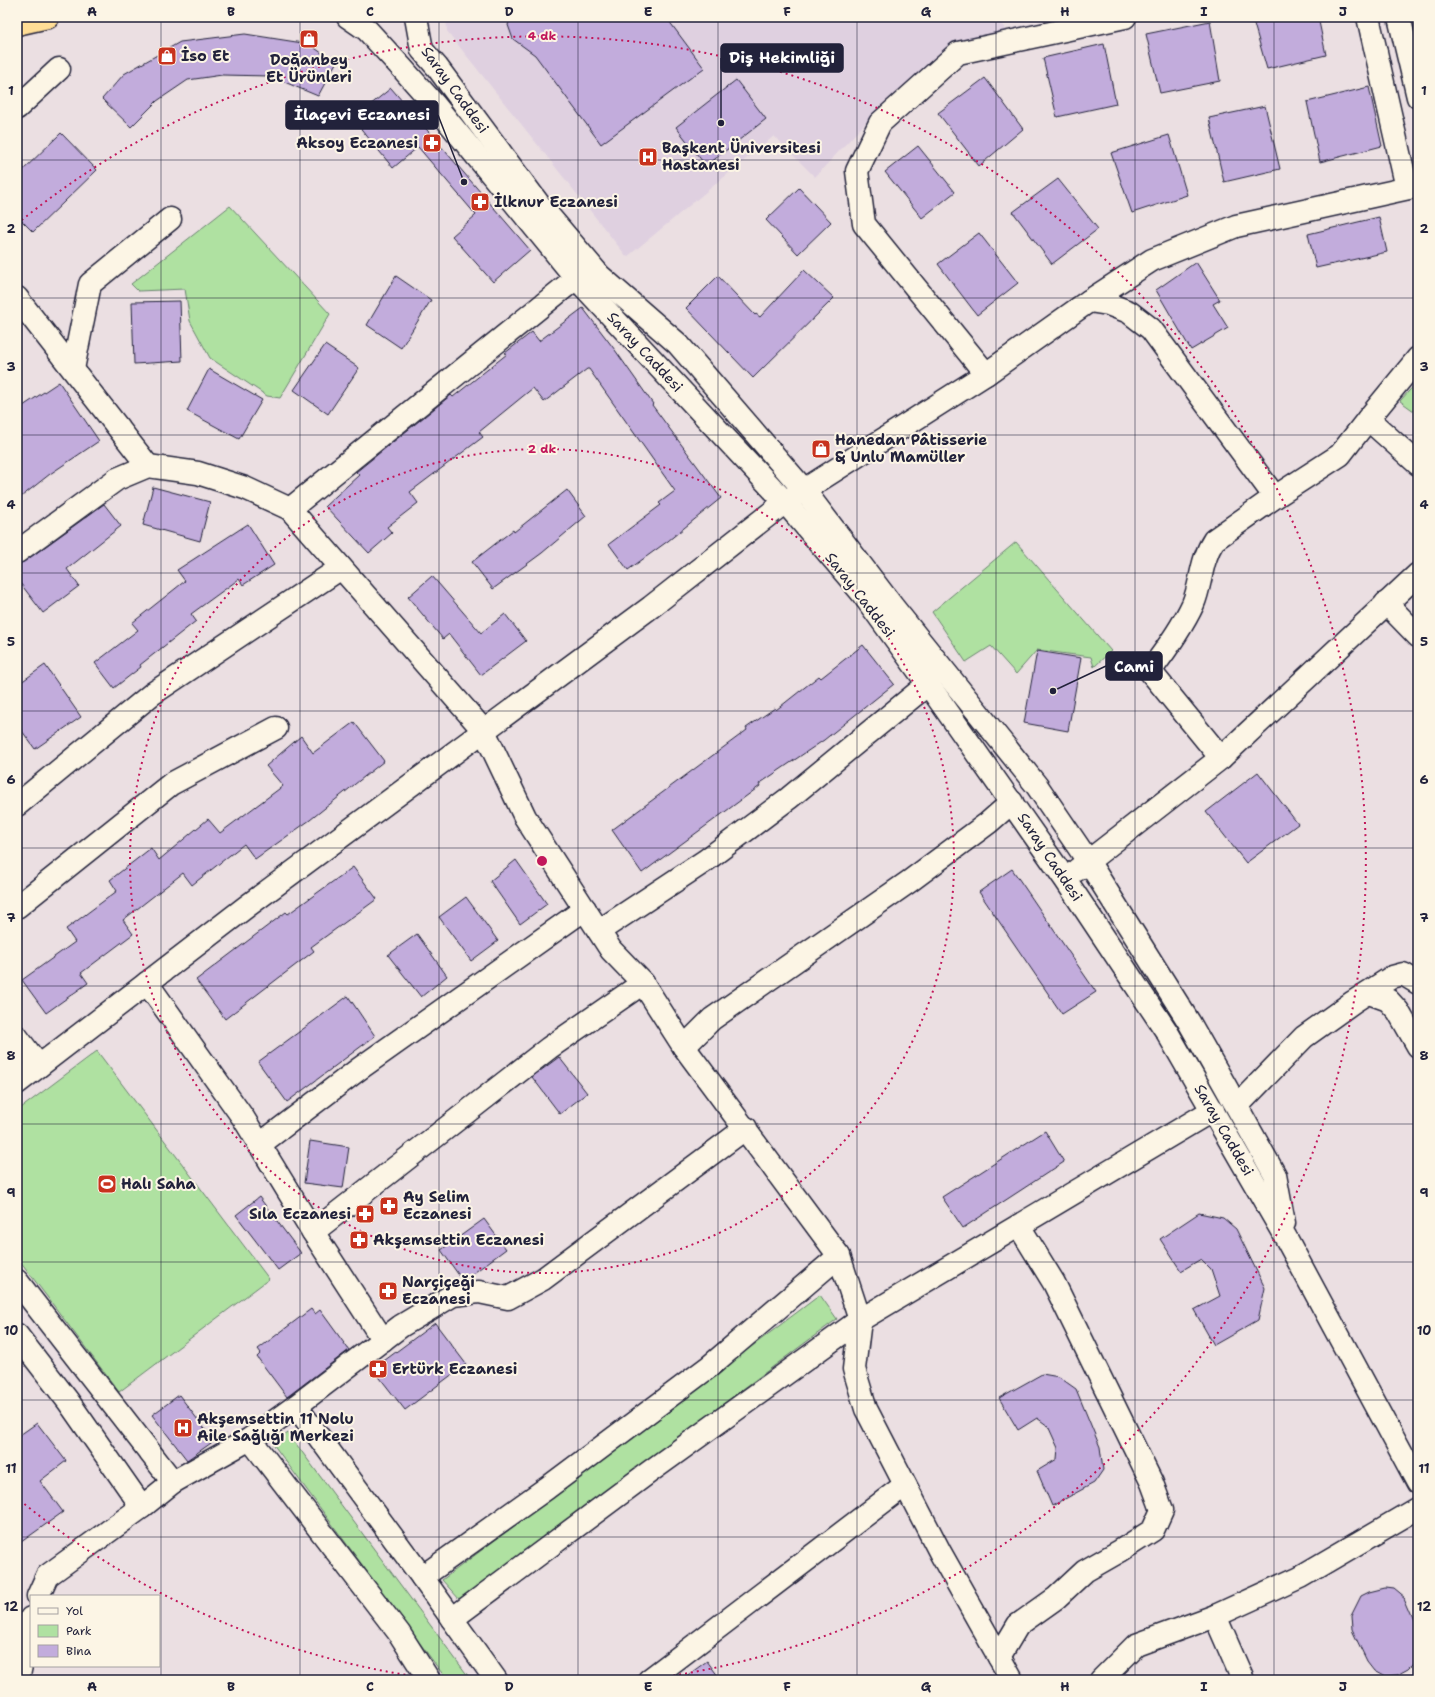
<svg xmlns="http://www.w3.org/2000/svg" width="1435" height="1697" viewBox="0 0 1435 1697" font-family="'Shantell Sans',sans-serif">
<style>
.built{fill:#dfd0e0}
.green{fill:#afe1a1;stroke:#68826e}
.building{fill:#c2acdc;stroke:#22223b}
.lines{fill:none;stroke-linecap:round;stroke-linejoin:round}
.minor-casing{stroke:#22223b;stroke-width:25}
.highway-casing{stroke:#22223b;stroke-width:25}
.minor{stroke:#fcf5e5;stroke-width:22}
.highway{stroke:#ffdd96;stroke-width:22}
.grid{fill:none;stroke:#22223b;stroke-width:1;stroke-opacity:0.55}
.ring{fill:none;stroke:#c2185b;stroke-width:2;stroke-dasharray:2 4}
.labels{text-anchor:middle;stroke-width:4;stroke-linejoin:round;paint-order:stroke}
.poi-label{font-size:15px;font-weight:bold;fill:#22223b;stroke:#fcf5e5;text-anchor:start}
.street-label{font-size:15px;fill:#22223b;stroke:#fcf5e5}
.centre{fill:#c2185b;stroke:#fcf5e5;stroke-width:2}
.ring-label{font-size:12px;text-anchor:middle;font-weight:bold;fill:#c2185b;stroke:#fcf5e5;stroke-width:4;stroke-linejoin:round;paint-order:stroke}
.leader{fill:none;stroke:#22223b;stroke-width:1.5}
.callout-dot{fill:#22223b;stroke:#fcf5e5;stroke-width:1.5}
.callout{fill:#22223b;stroke:#22223b;stroke-width:1.5}
.callout-label{font-size:16px;text-anchor:middle;font-weight:bold;fill:#fff}
.neatline{fill:none;stroke:#22223b;stroke-width:1.5}
.grid-label{font-size:13px;text-anchor:middle;font-weight:bold;fill:#22223b}
</style>
<rect width="100%" height="100%" fill="#ebdfe2"/>
<filter id="ink" filterUnits="userSpaceOnUse"><feTurbulence type="fractalNoise" baseFrequency=".025" numOctaves="2"/><feDisplacementMap in="SourceGraphic" scale="8" xChannelSelector="R" yChannelSelector="G"/><feConvolveMatrix kernelMatrix="1 2 1 2 8 2 1 2 1" color-interpolation-filters="sRGB"/></filter>
<g filter="url(#ink)">
<!-- built -->
<path class="built" d="M446 17H996L1006 30 971 41 937 62 884 103 815 177 774 136 627 257 447 31Z"/>
<!-- green -->
<g class="green">
<path d="M230 206 330 314 280 398 267 396 210 358 190 321 185 289 138 291 131 284Z"/>
<path d="M1418 381V414L1400 401Z"/>
<path d="M1016 542 1111 651 1094 667 1091 657 1037 650 1016 674 991 646 966 662 932 612Z"/>
<path d="M97 1051 269 1279 119 1392 17 1257V1111Z"/>
<path d="M820 1295 837 1319 460 1600 442 1580Z"/>
<path d="M288 1433 471 1680H447L273 1444Z"/>
</g>
<!-- building -->
<g class="building">
<path d="M511 17H666L704 68 601 144 535 55 513 39 508 25Z"/>
<path d="M1252 17H1318L1326 55 1267 69Z"/>
<path d="M1210 21 1220 81 1160 93 1146 34Z"/>
<path d="M245 34 309 44 336 63 318 96 270 76 222 75 188 80 157 101 131 127 102 99 124 74 180 42Z"/>
<path d="M1104 44 1116 104 1057 117 1043 58Z"/>
<path d="M985 78 1023 129 979 166 938 113Z"/>
<path d="M736 80 766 119 706 166 676 127Z"/>
<path d="M1369 87 1382 146 1320 162 1307 102Z"/>
<path d="M391 88 530 250 493 282 452 236 476 215 418 147 393 168 353 119Z"/>
<path d="M1265 106 1280 169 1224 182 1209 118Z"/>
<path d="M61 133 97 170 33 232 17 216V176Z"/>
<path d="M1169 135 1187 195 1132 213 1111 153Z"/>
<path d="M918 146 955 192 922 218 885 172Z"/>
<path d="M1058 179 1098 229 1052 264 1013 212Z"/>
<path d="M799 188 831 222 798 254 766 220Z"/>
<path d="M1379 217 1387 252 1316 268 1308 234Z"/>
<path d="M979 233 1018 283 977 315 938 264Z"/>
<path d="M1196 262 1220 300 1213 304 1228 328 1191 350 1156 290Z"/>
<path d="M804 270 834 298 753 378 686 308 718 276 755 315 756 314 760 317Z"/>
<path d="M396 276 431 300 401 348 367 325Z"/>
<path d="M180 301 182 361 134 364 132 302Z"/>
<path d="M583 308 615 350 653 404 652 405 721 498 668 541 628 570 609 544 661 505 659 503 675 491 589 369H587L544 402 533 388 479 432 483 437 410 492 418 503 387 527 392 533 369 553 325 506 359 475 356 472 451 395 453 397 507 354 505 353 532 332 539 341Z"/>
<path d="M325 345 359 368 328 414 294 390Z"/>
<path d="M209 369 262 400 239 439 187 411Z"/>
<path d="M59 382 99 441 50 474 17 500V410Z"/>
<path d="M153 487 210 502 200 541 143 525Z"/>
<path d="M567 490 586 516 542 553 493 589 472 562 513 530 514 532Z"/>
<path d="M104 504 121 526 67 569 79 586 43 613 17 579V564L24 562Z"/>
<path d="M248 524 274 565 243 585 239 579 191 614 196 621 140 665 141 667 114 688 95 663 138 630 132 623 185 581 177 570Z"/>
<path d="M432 576 481 633 505 614 526 641 481 675 449 634 443 639 408 597Z"/>
<path d="M863 645 894 684 824 740 759 784 760 786 642 873 612 830 747 730 746 728 775 708 776 710 819 676 821 678Z"/>
<path d="M1037 651 1081 658 1068 731 1024 723Z"/>
<path d="M45 665 81 717 35 749 17 724V685Z"/>
<path d="M354 722 384 761 310 820 255 859 244 844 192 885 183 873 123 920 133 934 81 973 88 983 46 1013 22 980 75 942 66 929 117 891 110 880 151 848 159 860 208 819 220 833 283 786 266 766 301 736 313 753Z"/>
<path d="M1258 772 1298 824 1246 863 1206 812Z"/>
<path d="M516 860 547 904 520 924 490 881Z"/>
<path d="M353 867 377 899 311 947 314 951 225 1019 196 980 286 912 288 914Z"/>
<path d="M1012 869 1096 992 1062 1014 979 892Z"/>
<path d="M466 897 498 941 471 961 439 917Z"/>
<path d="M417 934 447 976 421 997 388 955Z"/>
<path d="M348 996 375 1036 287 1102 258 1062Z"/>
<path d="M559 1057 587 1093 560 1114 532 1077Z"/>
<path d="M1045 1131 1064 1162 963 1228 942 1197Z"/>
<path d="M310 1141 349 1147 343 1188 304 1183Z"/>
<path d="M259 1197 301 1253 278 1270 236 1215Z"/>
<path d="M1199 1213 1223 1218 1236 1229 1265 1288 1258 1320 1214 1345 1194 1310 1220 1296 1211 1269 1201 1259 1181 1271 1160 1239Z"/>
<path d="M484 1219 506 1249 463 1281 441 1250Z"/>
<path d="M311 1309 315 1314 320 1310 349 1350 287 1397 257 1357 261 1353 258 1349Z"/>
<path d="M435 1323 466 1364 405 1410 373 1369Z"/>
<path d="M1042 1374 1059 1377 1076 1389 1100 1447 1103 1470 1094 1483 1052 1506 1037 1471 1057 1459 1058 1448 1048 1426 1037 1418 1018 1430 999 1398Z"/>
<path d="M179 1395 214 1441 187 1460 152 1415Z"/>
<path d="M37 1423 66 1461 40 1481 63 1512 17 1545V1437Z"/>
<path d="M1385 1588 1393 1589 1405 1599 1418 1629V1660L1409 1669 1398 1675 1385 1676 1374 1670 1367 1661 1352 1630 1351 1616 1361 1596 1369 1592Z"/>
<path d="M707 1661 721 1680H681Z"/>
</g>
<g class="lines">
<!-- minor casing -->
<g class="minor-casing">
<g id="minor">
<path d="M348 17 367 30 402 68 434 104 576 278 785 502 862 593 928 684 1065 879 1167 1032 1286 1238 1418 1483"/>
<path d="M416 17 422 50 437 67 538 203 600 276 678 344 804 490 893 607 1037 786 1088 861 1189 1022 1223 1082 1275 1175 1284 1223"/>
<path d="M1368 17 1407 188"/>
<path d="M1399 17 1418 97"/>
<path d="M17 108 59 69"/>
<path d="M17 298 148 466"/>
<path d="M1089 301 1108 304 1129 312 1151 329 1275 497"/>
<path d="M1418 358 1368 419 1418 464"/>
<path d="M73 369 90 284 170 219"/>
<path d="M986 374 864 224 857 171 880 123 958 53 1125 17"/>
<path d="M290 509 576 278"/>
<path d="M17 552 117 479 148 466 198 473 245 488 290 509 484 731 525 817 611 950 643 983 684 1047 839 1256 860 1320 854 1369 866 1409 941 1554 1012 1680"/>
<path d="M1386 603 1418 636"/>
<path d="M1221 758 1150 671C1166 650 1182 628 1193 604 1202 583 1200 561 1214 540L1275 497 1340 455 1368 419"/>
<path d="M17 805 152 694 341 568"/>
<path d="M1077 870 1221 758 1418 574"/>
<path d="M17 907 171 784 276 728"/>
<path d="M599 931 705 861 789 798 928 684"/>
<path d="M147 983 244 1119 313 1232 383 1340"/>
<path d="M1369 993 1388 1000 1398 1011 1418 1046"/>
<path d="M17 1037 39 1066"/>
<path d="M684 1047 712 1019 910 881 988 823 1012 802"/>
<path d="M17 1083 246 907 651 607 785 502 986 374 1089 301 1152 260 1236 226 1418 186"/>
<path d="M1237 1106 1304 1037 1353 1002 1392 977 1403 974 1418 983"/>
<path d="M259 1145 359 1069 585 909"/>
<path d="M313 1232 549 1048 643 983"/>
<path d="M17 1281 173 1482"/>
<path d="M17 1335 68 1401 142 1507"/>
<path d="M296 1406 422 1577 496 1680"/>
<path d="M250 1439 399 1633 429 1680"/>
<path d="M422 1577 547 1488 710 1366 839 1256"/>
<path d="M38 1596 47 1576 142 1507 173 1482 250 1439 296 1406 401 1326 453 1295 479 1292 508 1298 543 1279 746 1128"/>
<path d="M1215 1616 1243 1680"/>
<path d="M452 1619 648 1473 860 1320 1213 1110"/>
<path d="M999 1657 1018 1625 1056 1598 1085 1571 1120 1551 1153 1530 1162 1510 1152 1483 1054 1283 1019 1226"/>
<path d="M18 1680 31 1618"/>
<path d="M649 1680 905 1485"/>
<path d="M1101 1680 1136 1645 1215 1616 1300 1577 1418 1508"/>
</g>
</g>
<!-- highway casing -->
<g class="highway-casing">
<path id="highway" d="M17 24 48 17"/>
</g>
<!-- minor -->
<use href="#minor" class="minor"/>
<!-- highway -->
<use href="#highway" class="highway"/>
</g>
</g>
<!-- grid -->
<path class="grid" d="M161 17V1680M300 17V1680M439 17V1680M578 17V1680M718 17V1680M857 17V1680M996 17V1680M1135 17V1680M1274 17V1680M17 160H1418M17 298H1418M17 435H1418M17 573H1418M17 711H1418M17 848H1418M17 986H1418M17 1124H1418M17 1262H1418M17 1400H1418M17 1537H1418"/>
<!-- distance rings -->
<g class="ring">
<circle cx="542" cy="861" r="412"/>
<path d="M441 1680A825 825 0 0 1 17 1498M17 224A825 825 0 1 1 643 1680"/>
</g>
<!-- icons -->
<defs>
<g id="shop-square" transform="scale(1)"><rect x="-9" y="-9" width="18" height="18" rx="4" fill="#c8321e" stroke="#fcf5e5"/><path d="M-5-2.5h2.3a2.7 3.5 0 0 1 5.4 0H5L5.5 6h-11ZM-1.5-2.5h3a1.5 2.3 0 0 0-3 0Z" fill="#fff"/></g>
<g id="pharmacy-square" transform="scale(1)"><rect x="-9" y="-9" width="18" height="18" rx="4" fill="#c8321e" stroke="#fcf5e5"/><path d="M-2-6h4v4h4v4h-4v4h-4v-4h-4v-4h4Z" fill="#fff"/></g>
<g id="hospital-square" transform="scale(1)"><rect x="-9" y="-9" width="18" height="18" rx="4" fill="#c8321e" stroke="#fcf5e5"/><path d="M-5-5h3v3.5h4V-5h3V5h-3V1.5h-4V5h-3Z" fill="#fff"/></g>
<g id="stadium-square" transform="scale(1)"><rect x="-9" y="-9" width="18" height="18" rx="4" fill="#c8321e" stroke="#fcf5e5"/><path d="M0-5a6.5 5 0 1 0 0 10a6.5 5 0 1 0 0-10ZM-3.5-1.8h7v3.6h-7Z" fill="#fff"/></g>
</defs>
<g fill-rule="evenodd">
<use href="#shop-square" x="309" y="39"/>
<use href="#shop-square" x="167" y="56"/>
<use href="#pharmacy-square" x="432" y="143"/>
<use href="#hospital-square" x="648" y="157"/>
<use href="#pharmacy-square" x="480" y="202"/>
<use href="#shop-square" x="821" y="449"/>
<use href="#stadium-square" x="107" y="1184"/>
<use href="#pharmacy-square" x="389" y="1206"/>
<use href="#pharmacy-square" x="365" y="1214"/>
<use href="#pharmacy-square" x="359" y="1240"/>
<use href="#pharmacy-square" x="388" y="1291"/>
<use href="#pharmacy-square" x="378" y="1369"/>
<use href="#hospital-square" x="183" y="1428"/>
</g>
<g class="labels">
<!-- poi labels -->
<g class="poi-label">
<text x="181" y="61">İso Et</text>
<text x="309" y="65" text-anchor="middle">Doğanbey<tspan x="309" dy="17">Et Ürünleri</tspan></text>
<text x="418" y="148" text-anchor="end">Aksoy Eczanesi</text>
<text x="662" y="153">Başkent Üniversitesi<tspan x="662" dy="17">Hastanesi</tspan></text>
<text x="494" y="207">İlknur Eczanesi</text>
<text x="835" y="445">Hanedan Pâtisserie<tspan x="835" dy="17">&amp; Unlu Mamüller</tspan></text>
<text x="121" y="1189">Halı Saha</text>
<text x="403" y="1202">Ay Selim<tspan x="403" dy="17">Eczanesi</tspan></text>
<text x="351" y="1219" text-anchor="end">Sıla Eczanesi</text>
<text x="373" y="1245">Akşemsettin Eczanesi</text>
<text x="402" y="1287">Narçiçeği<tspan x="402" dy="17">Eczanesi</tspan></text>
<text x="392" y="1374">Ertürk Eczanesi</text>
<text x="197" y="1424">Akşemsettin 11 Nolu<tspan x="197" dy="17">Aile Sağlığı Merkezi</tspan></text>
</g>
<!-- street labels -->
<g class="street-label">
<text transform="translate(455 90) rotate(54)" y="5">Saray Caddesi</text>
<text transform="translate(645 352) rotate(47)" y="5">Saray Caddesi</text>
<text transform="translate(860 595) rotate(52)" y="5">Saray Caddesi</text>
<text transform="translate(1050 857) rotate(56)" y="5">Saray Caddesi</text>
<text transform="translate(1224 1130) rotate(60)" y="5">Saray Caddesi</text>
</g>
</g>
<circle cx="542" cy="861" r="6" class="centre"/>
<g class="ring-label">
<text x="542" y="40">4 dk</text>
<text x="542" y="453">2 dk</text>
</g>
<!-- callouts -->
<path class="leader" d="M721 123L721 58M464 182L438 115M1053 691L1106 666"/>
<g class="callout-dot">
<circle cx="721" cy="123" r="4"/>
<circle cx="464" cy="182" r="4"/>
<circle cx="1053" cy="691" r="4"/>
</g>
<g class="callout">
<rect x="721" y="44" width="122" height="28" rx="4"/>
<rect x="286" y="101" width="152" height="28" rx="4"/>
<rect x="1106" y="652" width="56" height="28" rx="4"/>
</g>
<g class="callout-label">
<text x="782" y="63">Diş Hekimliği</text>
<text x="362" y="120">İlaçevi Eczanesi</text>
<text x="1134" y="672">Cami</text>
</g>
<!-- margin -->
<rect width="1435" height="1697" fill="none" stroke="#fcf5e5" stroke-width="44"/>
<!-- legend -->
<rect x="30" y="1595" width="130" height="72" fill="#fcf5e5" stroke="#a5a1a1"/>
<rect x="38" y="1608" width="20" height="6" fill="#fcf5e5" stroke="#a5a1a1"/>
<text x="66" y="1615" font-size="12" fill="#22223b">Yol</text>
<rect x="38" y="1625" width="20" height="12" fill="#afe1a1" stroke="#a5a1a1"/>
<text x="66" y="1635" font-size="12" fill="#22223b">Park</text>
<rect x="38" y="1645" width="20" height="12" fill="#c2acdc" stroke="#a5a1a1"/>
<text x="66" y="1655" font-size="12" fill="#22223b">Bina</text>
<rect x="22" y="22" width="1391" height="1653" class="neatline"/>
<g class="grid-label">
<text x="92" y="16">A</text>
<text x="231" y="16">B</text>
<text x="370" y="16">C</text>
<text x="509" y="16">D</text>
<text x="648" y="16">E</text>
<text x="787" y="16">F</text>
<text x="926" y="16">G</text>
<text x="1065" y="16">H</text>
<text x="1204" y="16">I</text>
<text x="1343" y="16">J</text>
<text x="11" y="95">1</text>
<text x="1424" y="95">1</text>
<text x="11" y="233">2</text>
<text x="1424" y="233">2</text>
<text x="11" y="371">3</text>
<text x="1424" y="371">3</text>
<text x="11" y="509">4</text>
<text x="1424" y="509">4</text>
<text x="11" y="646">5</text>
<text x="1424" y="646">5</text>
<text x="11" y="784">6</text>
<text x="1424" y="784">6</text>
<text x="11" y="922">7</text>
<text x="1424" y="922">7</text>
<text x="11" y="1060">8</text>
<text x="1424" y="1060">8</text>
<text x="11" y="1197">9</text>
<text x="1424" y="1197">9</text>
<text x="11" y="1335">10</text>
<text x="1424" y="1335">10</text>
<text x="11" y="1473">11</text>
<text x="1424" y="1473">11</text>
<text x="11" y="1611">12</text>
<text x="1424" y="1611">12</text>
<text x="92" y="1691">A</text>
<text x="231" y="1691">B</text>
<text x="370" y="1691">C</text>
<text x="509" y="1691">D</text>
<text x="648" y="1691">E</text>
<text x="787" y="1691">F</text>
<text x="926" y="1691">G</text>
<text x="1065" y="1691">H</text>
<text x="1204" y="1691">I</text>
<text x="1343" y="1691">J</text>
</g>
</svg>
